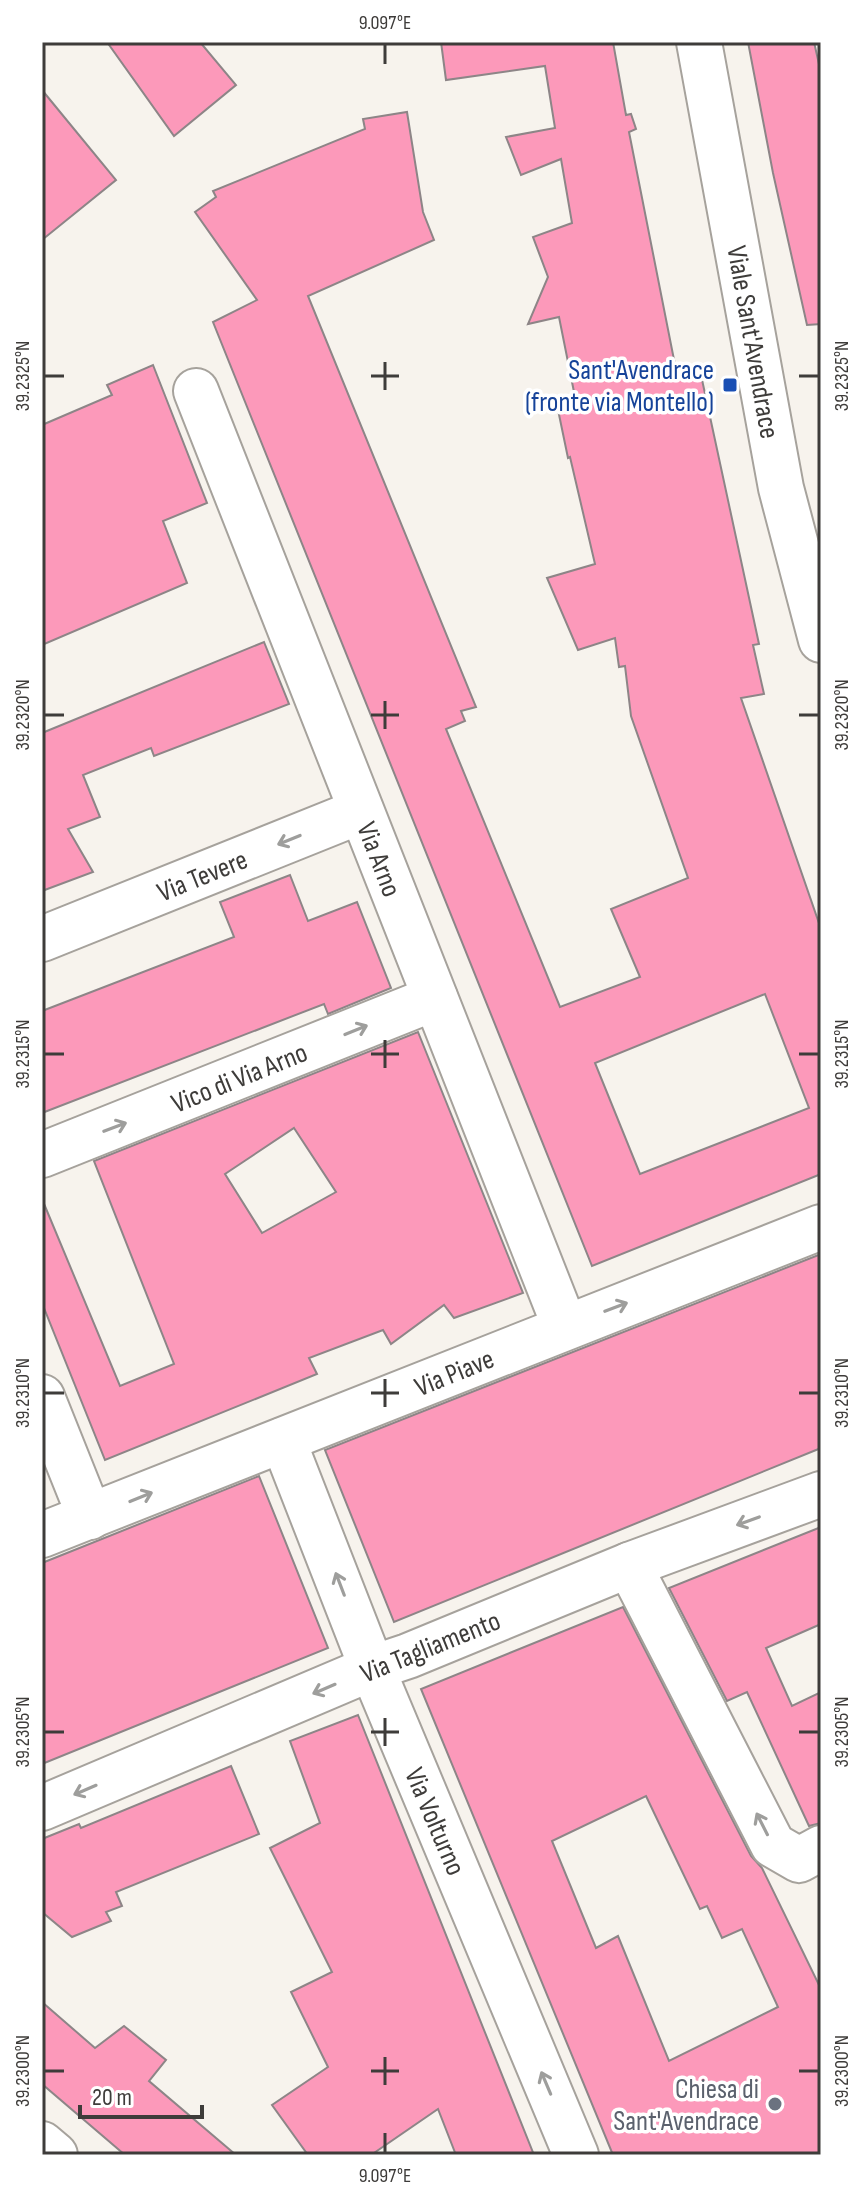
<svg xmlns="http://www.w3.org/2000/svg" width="863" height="2197" viewBox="0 0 863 2197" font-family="'Sofia Sans Condensed',sans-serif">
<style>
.building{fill:#fc99ba;stroke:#8d8587;stroke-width:2;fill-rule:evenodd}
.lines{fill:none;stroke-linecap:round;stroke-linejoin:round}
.minor-casing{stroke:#a6a29c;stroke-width:48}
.tertiary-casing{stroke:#a6a29c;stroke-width:48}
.secondary-casing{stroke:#a6a29c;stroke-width:48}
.minor{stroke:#fff;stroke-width:44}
.tertiary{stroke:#fff;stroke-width:44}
.secondary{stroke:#fff;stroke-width:44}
.oneway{stroke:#9e9e9c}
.ticks{fill:none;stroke:#3e3c3a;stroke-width:3}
.transit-dot{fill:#1a4fb4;stroke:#fff;stroke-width:3}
.worship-dot{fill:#6b7280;stroke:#fff;stroke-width:3}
.labels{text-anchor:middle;stroke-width:7;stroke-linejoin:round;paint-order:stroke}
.street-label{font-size:28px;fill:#3e3c3a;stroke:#fff}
.transit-label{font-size:28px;fill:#164399;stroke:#fff;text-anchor:end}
.worship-label{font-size:28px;fill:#5b616d;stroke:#fff;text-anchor:end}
.neatline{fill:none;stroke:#3e3c3a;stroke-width:3}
.ticks-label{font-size:20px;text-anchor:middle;fill:#3e3c3a}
</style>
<rect width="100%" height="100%" fill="#f7f3ed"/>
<!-- building -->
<g class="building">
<path d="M107 42H200L236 85 174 136Z"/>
<path d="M441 42H613L626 115 631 114 636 129 629 132 678 380 701 375 759 644 753 645 764 694 741 698 821 929V1174L592 1266 213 322 257 300 195 212 216 197 213 191 365 129 363 119 407 112 423 212 434 240 308 296 476 707 461 711 465 721 446 729 560 1007 640 977 611 909 688 878 631 716 625 666 619 667 615 638 578 650 547 578 595 564 570 457 568 458 556 400 575 397 559 317 528 324 548 277 533 237 572 223 561 159 521 175 506 137 555 128 545 66 446 80ZM765 994 809 1108 640 1174 595 1063Z"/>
<path d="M748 42H814L821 73V324L807 325 773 173Z"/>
<path d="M42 90 116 180 42 240Z"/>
<path d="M153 365 207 503 163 521 187 583 42 645V425L112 395 107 385Z"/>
<path d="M264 642 289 704 154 756 151 748 83 775 100 817 68 829 93 872 42 891V733Z"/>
<path d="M290 875 308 921 357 902 391 988 328 1014 324 1004 42 1113V1011L234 937 220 902Z"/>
<path d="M418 1032 523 1293 454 1318 444 1305 391 1344 383 1330 309 1358 317 1374 105 1460 42 1303V1199L120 1386 174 1364 94 1161ZM294 1128 336 1192 262 1233 225 1174Z"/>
<path d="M821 1254V1448L394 1622 325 1450Z"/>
<path d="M259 1476 328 1648 42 1764V1563Z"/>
<path d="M821 1527V1624L766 1648 792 1706 821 1692V1823L809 1826 747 1692 727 1701 669 1588Z"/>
<path d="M623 1607 751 1856 762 1868 821 1989V2155H613L421 1689ZM646 1796 700 1909 707 1906 722 1938 742 1929 778 2007 669 2061 618 1936 596 1948 552 1841Z"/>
<path d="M358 1715 534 2155H456L438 2109 371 2155H308L272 2105 328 2067 291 1992 332 1972 270 1848 320 1823 290 1741Z"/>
<path d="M231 1766 259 1834 116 1892 122 1906 106 1912 111 1921 72 1937 42 1912V1839L79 1824 81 1828Z"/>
<path d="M42 2002 95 2048 124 2026 166 2060 149 2081 236 2155H125L42 2084Z"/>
</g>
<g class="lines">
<!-- minor casing -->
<g class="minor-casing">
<g id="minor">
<path d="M196 391 565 1327"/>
<path d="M42 939 361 811"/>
<path d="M42 1155 435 998"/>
<path d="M42 1397 90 1517"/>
<path d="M283 1440 372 1668 576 2155"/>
<path d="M42 1535 821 1227"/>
<path d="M629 1565 773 1845 799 1860 821 1848"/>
<path d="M42 1808 372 1668 408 1656 629 1565 821 1494"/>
</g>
</g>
<!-- tertiary casing -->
<g class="tertiary-casing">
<path id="tertiary" d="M42 2144 55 2155"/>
</g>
<!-- secondary casing -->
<g class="secondary-casing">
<path id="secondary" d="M699 42 781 488 821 640"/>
</g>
<!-- minor -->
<use href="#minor" class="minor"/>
<!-- tertiary -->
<use href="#tertiary" class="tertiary"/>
<!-- secondary -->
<use href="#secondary" class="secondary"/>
</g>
<!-- one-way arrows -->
<defs><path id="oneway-shaft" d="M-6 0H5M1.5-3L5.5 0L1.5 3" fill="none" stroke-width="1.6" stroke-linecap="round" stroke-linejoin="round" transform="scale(2)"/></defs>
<g class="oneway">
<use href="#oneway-shaft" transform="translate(289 840) rotate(158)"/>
<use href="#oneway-shaft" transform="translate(356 1030) rotate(-22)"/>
<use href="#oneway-shaft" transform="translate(115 1127) rotate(-21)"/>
<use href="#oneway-shaft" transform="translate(616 1307) rotate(-21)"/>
<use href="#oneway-shaft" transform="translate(141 1497) rotate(-22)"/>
<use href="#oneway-shaft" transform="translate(748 1521) rotate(160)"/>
<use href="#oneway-shaft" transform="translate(340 1584) rotate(-111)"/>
<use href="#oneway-shaft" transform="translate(324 1689) rotate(157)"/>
<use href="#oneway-shaft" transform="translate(85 1790) rotate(157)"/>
<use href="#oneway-shaft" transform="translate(762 1824) rotate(-117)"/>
<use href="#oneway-shaft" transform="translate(546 2083) rotate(-113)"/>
</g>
<!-- ticks -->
<path class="ticks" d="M385 44V64M385 362V390M44 376H64M371 376H399M799 376H819M385 701V729M44 715H64M371 715H399M799 715H819M385 1040V1068M44 1054H64M371 1054H399M799 1054H819M385 1379V1407M44 1393H64M371 1393H399M799 1393H819M385 1718V1746M44 1732H64M371 1732H399M799 1732H819M385 2057V2085M44 2071H64M371 2071H399M799 2071H819M385 2133V2153"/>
<!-- markers -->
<rect class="transit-dot" x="722" y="377" width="16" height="16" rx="4"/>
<circle class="worship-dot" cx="775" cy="2104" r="8"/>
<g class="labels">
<!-- street labels -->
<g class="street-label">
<text transform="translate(754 342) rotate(80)" y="10">Viale Sant'Avendrace</text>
<text transform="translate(380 859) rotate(69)" y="10">Via Arno</text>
<text transform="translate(202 875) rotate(-22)" y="10">Via Tevere</text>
<text transform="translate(239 1077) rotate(-22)" y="10">Vico di Via Arno</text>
<text transform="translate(454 1372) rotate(-22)" y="10">Via Piave</text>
<text transform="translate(430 1646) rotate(-22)" y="10">Via Tagliamento</text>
<text transform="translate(436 1821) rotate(67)" y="10">Via Volturno</text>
</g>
<!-- transit labels -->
<g class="transit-label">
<text x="714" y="379">Sant'Avendrace<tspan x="714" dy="32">(fronte via Montello)</tspan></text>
</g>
<!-- worship labels -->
<g class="worship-label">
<text x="759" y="2098">Chiesa di<tspan x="759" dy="32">Sant'Avendrace</tspan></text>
</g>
</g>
<!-- border -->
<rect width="863" height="2197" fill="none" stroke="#ffffff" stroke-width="88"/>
<!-- scale -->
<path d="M80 2105v12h122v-12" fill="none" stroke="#3e3c3a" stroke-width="4"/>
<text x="92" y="2105" font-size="24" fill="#3e3c3a" stroke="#ffffff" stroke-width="6" paint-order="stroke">20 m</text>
<rect x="44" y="44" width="775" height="2109" class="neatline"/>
<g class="ticks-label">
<text x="385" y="29">9.097°E</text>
<text transform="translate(22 376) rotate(-90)" y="7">39.2325°N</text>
<text transform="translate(841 376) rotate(-90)" y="7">39.2325°N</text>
<text transform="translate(22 715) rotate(-90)" y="7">39.2320°N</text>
<text transform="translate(841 715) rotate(-90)" y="7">39.2320°N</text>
<text transform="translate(22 1054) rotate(-90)" y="7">39.2315°N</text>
<text transform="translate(841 1054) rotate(-90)" y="7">39.2315°N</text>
<text transform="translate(22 1393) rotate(-90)" y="7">39.2310°N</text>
<text transform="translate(841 1393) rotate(-90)" y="7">39.2310°N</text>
<text transform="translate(22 1732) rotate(-90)" y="7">39.2305°N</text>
<text transform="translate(841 1732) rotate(-90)" y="7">39.2305°N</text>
<text transform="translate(22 2071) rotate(-90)" y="7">39.2300°N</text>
<text transform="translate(841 2071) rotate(-90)" y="7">39.2300°N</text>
<text x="385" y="2182">9.097°E</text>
</g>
</svg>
